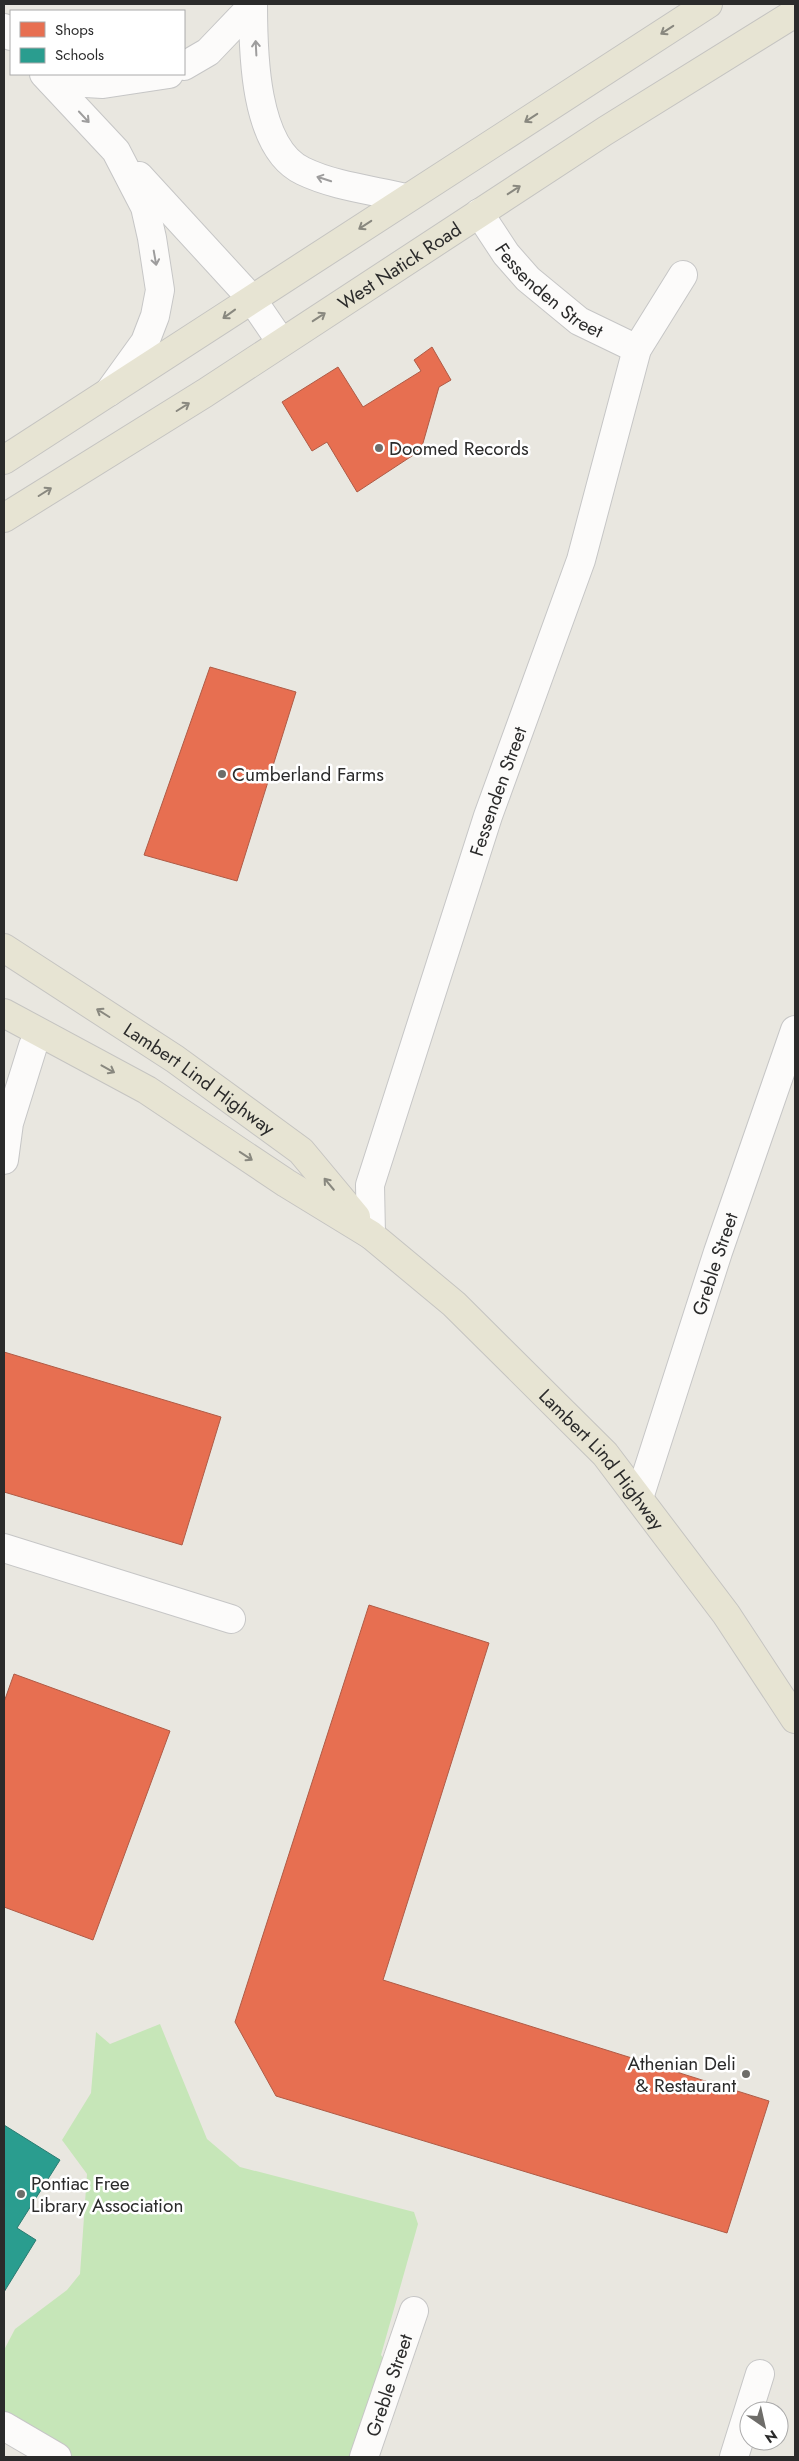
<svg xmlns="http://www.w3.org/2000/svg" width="799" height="2461" viewBox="0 0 799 2461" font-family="Jost,sans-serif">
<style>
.green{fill:#c6e6b8}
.shops{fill:#e76f51;stroke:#af5b46}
.schools{fill:#2a9d8f;stroke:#2a7b71}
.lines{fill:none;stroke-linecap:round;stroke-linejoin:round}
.minor-casing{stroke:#c6c6c6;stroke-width:30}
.major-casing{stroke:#c5c4c1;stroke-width:30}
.minor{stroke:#fcfbfa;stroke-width:28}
.major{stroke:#e7e4d3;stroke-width:28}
.oneway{stroke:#89887f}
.oneway2{stroke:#9e9d9d}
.poi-dot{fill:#6e6d6a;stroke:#fff;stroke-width:2}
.labels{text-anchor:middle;stroke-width:5;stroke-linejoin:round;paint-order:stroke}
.street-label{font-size:19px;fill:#2b2b2b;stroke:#fff}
.poi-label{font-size:19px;fill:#2b2b2b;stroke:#fff;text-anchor:start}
</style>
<rect width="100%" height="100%" fill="#e9e7e0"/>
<!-- green -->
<path class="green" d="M160 2024 207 2139 240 2167 414 2212 418 2224 381 2355 386 2362 350 2457H49L4 2431V2350L15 2329 67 2290 80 2274 87 2174 62 2140 91 2093 96 2032 110 2044Z"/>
<!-- shops -->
<g class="shops">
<path d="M432 347 451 380 439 387 421 450 357 492 327 442 312 451 282 402 338 367 363 407 421 371 414 360Z"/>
<path d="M210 667 296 692 237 881 144 855Z"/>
<path d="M4 1352 221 1417 182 1545 4 1492Z"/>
<path d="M369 1605 489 1643 383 1980 769 2101 727 2233 276 2096 235 2022Z"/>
<path d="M14 1674 170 1731 93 1940 4 1907V1702Z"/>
</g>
<!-- schools -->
<path class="schools" d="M4 2125 60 2160 17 2228 36 2240 4 2292Z"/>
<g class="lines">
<!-- minor casing -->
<g class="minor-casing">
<g id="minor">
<path d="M253 4C253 51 254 148 303 171 334 186 372 190 406 198"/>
<path d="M4 28 11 36"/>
<path d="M184 66 208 52 253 5"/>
<path d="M44 74 116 151 145 207 152 238 160 290 155 316 145 342 109 392"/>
<path d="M51 81 103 84 169 74"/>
<path d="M139 176 251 298 281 342"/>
<path id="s1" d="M479 213 506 254 528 279 579 321 637 349"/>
<path d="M4 1160 9 1123 33 1046"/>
<path id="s2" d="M371 1235 370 1185 488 816 581 560 637 349 683 275"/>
<path id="s3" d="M639 1498 718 1252 795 1030"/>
<path d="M4 1548 231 1619"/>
<path d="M4 2426 57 2457"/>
<path id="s4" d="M364 2457 414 2311"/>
<path d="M734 2457 760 2374"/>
</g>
</g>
<!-- major casing -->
<g class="major-casing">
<g id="major">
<path d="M4 460 708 4"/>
<path id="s5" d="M4 518 205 393 605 131 795 13"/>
<path id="s6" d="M4 948 175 1059 301 1151 356 1217"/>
<path id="s7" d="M4 1013 147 1090 286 1183 371 1235 454 1304 605 1454 726 1614 795 1719"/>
</g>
</g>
<!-- minor -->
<use href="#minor" class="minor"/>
<!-- major -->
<use href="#major" class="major"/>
</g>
<!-- one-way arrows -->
<defs><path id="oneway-shaft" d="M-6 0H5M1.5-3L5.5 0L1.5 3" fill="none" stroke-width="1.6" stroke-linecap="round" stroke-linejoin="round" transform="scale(1.25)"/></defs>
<g class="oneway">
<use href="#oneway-shaft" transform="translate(667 30) rotate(147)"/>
<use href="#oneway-shaft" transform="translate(531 118) rotate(147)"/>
<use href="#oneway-shaft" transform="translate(514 190) rotate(-33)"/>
<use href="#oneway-shaft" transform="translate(365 225) rotate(147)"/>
<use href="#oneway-shaft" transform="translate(229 314) rotate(144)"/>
<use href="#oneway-shaft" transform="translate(319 317) rotate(-33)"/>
<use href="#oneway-shaft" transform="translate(183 407) rotate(-32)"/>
<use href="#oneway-shaft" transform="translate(45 492) rotate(-32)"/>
<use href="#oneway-shaft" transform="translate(103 1013) rotate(-148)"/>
<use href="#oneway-shaft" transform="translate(108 1069) rotate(29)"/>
<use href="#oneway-shaft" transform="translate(246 1156) rotate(33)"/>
<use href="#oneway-shaft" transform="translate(329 1184) rotate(-130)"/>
</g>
<g class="oneway2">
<use href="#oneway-shaft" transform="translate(256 48) rotate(-93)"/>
<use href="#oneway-shaft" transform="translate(84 117) rotate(47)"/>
<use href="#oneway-shaft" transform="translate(324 179) rotate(-162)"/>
<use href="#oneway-shaft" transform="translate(155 258) rotate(80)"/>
</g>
<!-- markers -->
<g class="poi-dot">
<circle cx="379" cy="448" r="5"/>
<circle cx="222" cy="774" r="5"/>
<circle cx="746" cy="2074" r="5"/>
<circle cx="21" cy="2194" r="5"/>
</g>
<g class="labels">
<!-- street labels -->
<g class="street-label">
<text dy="7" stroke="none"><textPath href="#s5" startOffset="469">West Natick Road</textPath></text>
<text dy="7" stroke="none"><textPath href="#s1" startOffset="106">Fessenden Street</textPath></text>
<text dy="7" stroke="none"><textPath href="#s2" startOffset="464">Fessenden Street</textPath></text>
<text dy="7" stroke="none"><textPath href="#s6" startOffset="235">Lambert Lind Highway</textPath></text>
<text dy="7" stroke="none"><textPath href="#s3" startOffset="246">Greble Street</textPath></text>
<text dy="7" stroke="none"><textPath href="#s7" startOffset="752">Lambert Lind Highway</textPath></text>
<text dy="7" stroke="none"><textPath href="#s4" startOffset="76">Greble Street</textPath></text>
</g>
<!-- poi labels -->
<g class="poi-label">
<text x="389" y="455">Doomed Records</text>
<text x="232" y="781">Cumberland Farms</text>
<text x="736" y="2070" text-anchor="end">Athenian Deli<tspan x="736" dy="22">&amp; Restaurant</tspan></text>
<text x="31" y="2190">Pontiac Free<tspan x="31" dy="22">Library Association</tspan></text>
</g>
</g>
<!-- border -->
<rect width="799" height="2461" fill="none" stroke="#2b2b2b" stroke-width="10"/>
<!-- legend -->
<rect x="10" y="10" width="175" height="65" fill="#ffffff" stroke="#aaaaaa"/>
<rect x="20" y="22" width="25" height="15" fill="#e76f51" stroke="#aaaaaa"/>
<text x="55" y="35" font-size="15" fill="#2b2b2b">Shops</text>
<rect x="20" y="48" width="25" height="15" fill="#2a9d8f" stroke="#aaaaaa"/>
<text x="55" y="60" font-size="15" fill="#2b2b2b">Schools</text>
<!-- north arrow -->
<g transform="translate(764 2426) rotate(146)"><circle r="24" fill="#ffffff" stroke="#aaaaaa"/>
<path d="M0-4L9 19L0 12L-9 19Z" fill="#6e6d6a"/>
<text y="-8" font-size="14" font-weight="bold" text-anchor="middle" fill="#2b2b2b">N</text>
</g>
</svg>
